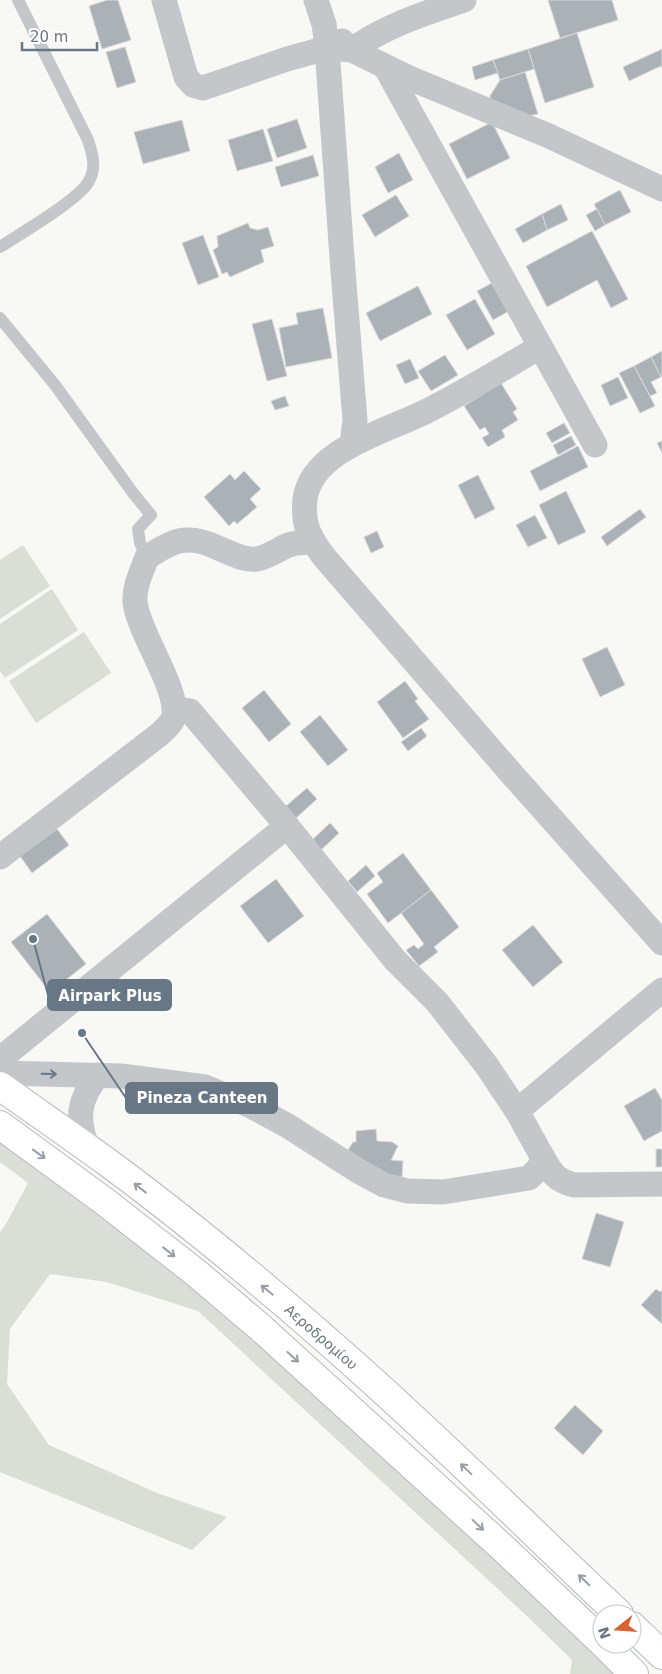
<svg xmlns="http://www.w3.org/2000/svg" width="662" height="1674" viewBox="0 0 662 1674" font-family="'DejaVu Sans',sans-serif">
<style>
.green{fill:#d9dfd6}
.building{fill:#aab2b8;stroke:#d9dad7}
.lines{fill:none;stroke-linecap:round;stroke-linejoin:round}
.primary-casing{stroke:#b6babe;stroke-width:30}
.service{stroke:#c3c7ca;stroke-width:12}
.minor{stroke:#c3c7ca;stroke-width:25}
.primary{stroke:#fff;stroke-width:28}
.oneway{stroke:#677786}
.oneway2{stroke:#95a0aa}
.labels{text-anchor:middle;stroke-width:5;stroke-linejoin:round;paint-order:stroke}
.street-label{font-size:14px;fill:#677786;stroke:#fff}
.leader{fill:none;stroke:#677786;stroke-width:2}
.callout-dot{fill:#677786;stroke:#fff;stroke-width:2}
.callout{fill:#677786;stroke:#677786;stroke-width:2}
.callout-label{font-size:15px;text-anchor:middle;font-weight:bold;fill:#fff}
</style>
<rect width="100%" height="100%" fill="#f8f8f5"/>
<!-- green -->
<g class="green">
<path d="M23 545 50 586 0 619V560Z"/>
<path d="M52 589 78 630 5 678 0 671V624Z"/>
<path d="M84 632 111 673 36 723 9 681Z"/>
<path d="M0 1140 121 1231 232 1317 362 1433 615 1674H570L572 1660 527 1616 198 1311 107 1282 50 1274 10 1329 7 1384 49 1445 157 1493 227 1517 192 1550 0 1472V1232L6 1224 28 1183 0 1162Z"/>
</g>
<!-- building -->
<g class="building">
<path d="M107 0H118L131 40 102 49 89 6Z"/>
<path d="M548 0H612L618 20 560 38Z"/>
<path d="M577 33 594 87 545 103 528 49Z"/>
<path d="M125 47 136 82 117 88 106 52Z"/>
<path d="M528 49 534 69 500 80 493 60Z"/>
<path d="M662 49V68L661 66 629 81 623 67Z"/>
<path d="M493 60 498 73 475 80 472 67Z"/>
<path d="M525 72 538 114 528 116 491 102 490 96 500 80Z"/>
<path d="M297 119 307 148 277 158 267 129Z"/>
<path d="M182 120 190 151 143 164 134 132Z"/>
<path d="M492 122 510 158 467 179 449 144Z"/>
<path d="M263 129 273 161 237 171 228 140Z"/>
<path d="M399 153 413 180 388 193 375 167Z"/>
<path d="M313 155 319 176 281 187 275 167Z"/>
<path d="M620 190 631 212 605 225 594 204Z"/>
<path d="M396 195 409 216 375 237 362 215Z"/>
<path d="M561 204 568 220 547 230 542 214Z"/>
<path d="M597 209 605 225 595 231 586 215Z"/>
<path d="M542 214 547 230 523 243 515 229Z"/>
<path d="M248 223 250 228 258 230 268 227 274 246 261 250 264 262 230 277 227 272 222 274 213 250 218 247 217 236Z"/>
<path d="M592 231 628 299 611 308 597 280 547 307 526 266Z"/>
<path d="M203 235 219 277 198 285 182 243Z"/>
<path d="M494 282 509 311 493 320 477 291Z"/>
<path d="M418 286 432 314 380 341 366 313Z"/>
<path d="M475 299 495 334 467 350 446 315Z"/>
<path d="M323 308 332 358 286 367 279 328 298 324 296 313Z"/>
<path d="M272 319 287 376 267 381 252 324Z"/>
<path d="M662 351V376L661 377 651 357Z"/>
<path d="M445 355 458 375 431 391 418 371Z"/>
<path d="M651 357 661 377 651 382 657 393 650 396 634 366Z"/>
<path d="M410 359 419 378 405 384 396 365Z"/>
<path d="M634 366 655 406 640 413 619 373Z"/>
<path d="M618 377 628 398 610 406 601 385Z"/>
<path d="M501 383 517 409 513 412 518 420 502 430 505 437 488 447 482 438 489 434 485 427 480 430 464 406Z"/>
<path d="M285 396 289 406 275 410 271 401Z"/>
<path d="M564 423 570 433 552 443 546 433Z"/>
<path d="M571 436 576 445 558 455 553 445Z"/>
<path d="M662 441V453L657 443Z"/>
<path d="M578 446 588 467 540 491 530 471Z"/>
<path d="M244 471 261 489 250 499 257 507 237 524 234 521 229 526 204 497 230 474 235 480Z"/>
<path d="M478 475 495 509 475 519 458 485Z"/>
<path d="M566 491 586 532 558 545 539 505Z"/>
<path d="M640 509 646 517 607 546 601 537Z"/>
<path d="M535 515 547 538 528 547 516 525Z"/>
<path d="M377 531 384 547 371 553 364 537Z"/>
<path d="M607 647 625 685 600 697 582 659Z"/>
<path d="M405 681 418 699 415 701 429 719 403 738 377 702Z"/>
<path d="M264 690 291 724 269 742 242 708Z"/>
<path d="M320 715 348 750 328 766 300 732Z"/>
<path d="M421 728 427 736 408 751 401 742Z"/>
<path d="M307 788 317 799 296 818 286 806Z"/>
<path d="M330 823 339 833 320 851 311 841Z"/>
<path d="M57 829 69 845 32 873 20 856Z"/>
<path d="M403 853 431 890 388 923 367 894 383 882 377 873Z"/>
<path d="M366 865 375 876 357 892 348 881Z"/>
<path d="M276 879 304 916 268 943 240 906Z"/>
<path d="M431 890 459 927 434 947 438 952 419 966 406 950 414 945 418 949 424 944 401 913Z"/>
<path d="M47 914 86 964 58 986 53 981 46 987 11 942Z"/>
<path d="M533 925 563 962 533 987 502 950Z"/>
<path d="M655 1088 662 1100V1131L644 1141 624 1106Z"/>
<path d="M376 1129 377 1141 392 1142 398 1146 391 1160 403 1161 402 1177 387 1175 348 1150 353 1142H356V1131Z"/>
<rect x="656" y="1149" width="6" height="18"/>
<path d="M596 1213 624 1222 610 1267 582 1259Z"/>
<path d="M656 1289 660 1292 662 1290V1324L641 1305Z"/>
<path d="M575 1405 603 1431 583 1455 554 1428Z"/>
</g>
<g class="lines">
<!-- primary casing -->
<g class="primary-casing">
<g id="primary">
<path d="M0 1086C35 1111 71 1136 107 1162 190 1223 270 1290 348 1359 441 1441 529 1529 619 1614"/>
<path d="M0 1125 104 1201 195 1272 261 1328 504 1549 602 1642"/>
<path d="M632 1626 662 1655"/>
<path d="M604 1644 634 1674"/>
</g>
</g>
<!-- service -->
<g class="service">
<path d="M0 247C20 234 80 199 89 181 97 167 92 153 88 140L18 0"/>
<path d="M0 318 55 385 133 493 151 515 138 529 140 543 147 557"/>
</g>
<!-- minor -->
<g class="minor">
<path d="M164 0 186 77 193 85 203 88 287 59 327 48 352 50 407 77 549 136 662 189"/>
<path d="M316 0 324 24 327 48 343 271 355 420 352 445"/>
<path d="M342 41 352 50C384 26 426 13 464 0"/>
<path d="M386 68 595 445"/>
<path d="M540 347C502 369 465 392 427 411 388 431 312 449 305 499 302 524 310 539 325 558L510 772 662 943"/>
<path d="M0 857 160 734C164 730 171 724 173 719 182 693 138 633 135 602 134 586 142 571 147 557 156 552 169 543 179 541 208 534 232 562 257 559 268 557 276 551 286 546 295 542 303 543 313 542"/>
<path d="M0 1059 287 826"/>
<path d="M0 1073 121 1076 205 1087 251 1106 288 1126 358 1171 384 1185 407 1191 443 1192 529 1178 539 1168 543 1158 517 1111 487 1066 437 1002 395 960 287 826 190 711 174 709"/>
<path d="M517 1111 662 990"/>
<path d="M88 1149C76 1119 78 1100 98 1075"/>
<path d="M543 1158C552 1174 556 1180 574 1185L662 1184"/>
</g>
<!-- primary -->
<use href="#primary" class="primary"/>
</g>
<!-- one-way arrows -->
<defs><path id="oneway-shaft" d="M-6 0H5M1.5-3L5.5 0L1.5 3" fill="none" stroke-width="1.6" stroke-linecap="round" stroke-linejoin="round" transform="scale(1.25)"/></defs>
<use class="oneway" href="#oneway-shaft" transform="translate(49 1074) rotate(1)"/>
<g class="oneway2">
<use href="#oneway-shaft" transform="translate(39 1154) rotate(36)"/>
<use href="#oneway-shaft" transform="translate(140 1188) rotate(-142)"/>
<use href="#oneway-shaft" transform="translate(169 1252) rotate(38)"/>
<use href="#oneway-shaft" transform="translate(267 1290) rotate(-141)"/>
<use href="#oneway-shaft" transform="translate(293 1357) rotate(42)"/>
<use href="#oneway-shaft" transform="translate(466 1469) rotate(-137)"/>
<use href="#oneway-shaft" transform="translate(478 1525) rotate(43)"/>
<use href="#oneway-shaft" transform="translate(584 1580) rotate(-136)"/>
</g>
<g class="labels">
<!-- street labels -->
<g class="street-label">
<text transform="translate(321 1337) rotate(41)" y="5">Αεροδρομίου</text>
</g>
</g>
<!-- callouts -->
<path class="leader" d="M33 939L48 995M82 1033L126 1098"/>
<g class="callout-dot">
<circle cx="33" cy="939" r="5"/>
<circle cx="82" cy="1033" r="5"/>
</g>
<g class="callout">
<rect x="48" y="980" width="123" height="30" rx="5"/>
<rect x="126" y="1083" width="151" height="30" rx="5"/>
</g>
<g class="callout-label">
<text x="110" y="1001">Airpark Plus</text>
<text x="202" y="1103">Pineza Canteen</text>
</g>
<!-- north arrow -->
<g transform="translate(617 1629) rotate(253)"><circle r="24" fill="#ffffff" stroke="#c2c9cf"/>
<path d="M0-4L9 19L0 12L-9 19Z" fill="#e0602c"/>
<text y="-8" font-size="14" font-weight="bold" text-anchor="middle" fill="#677786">N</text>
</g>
<!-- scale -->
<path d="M22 42v8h75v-8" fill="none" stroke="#677786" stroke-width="2.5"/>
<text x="30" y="42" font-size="15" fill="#677786" stroke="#ffffff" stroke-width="4" paint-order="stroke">20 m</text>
</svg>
